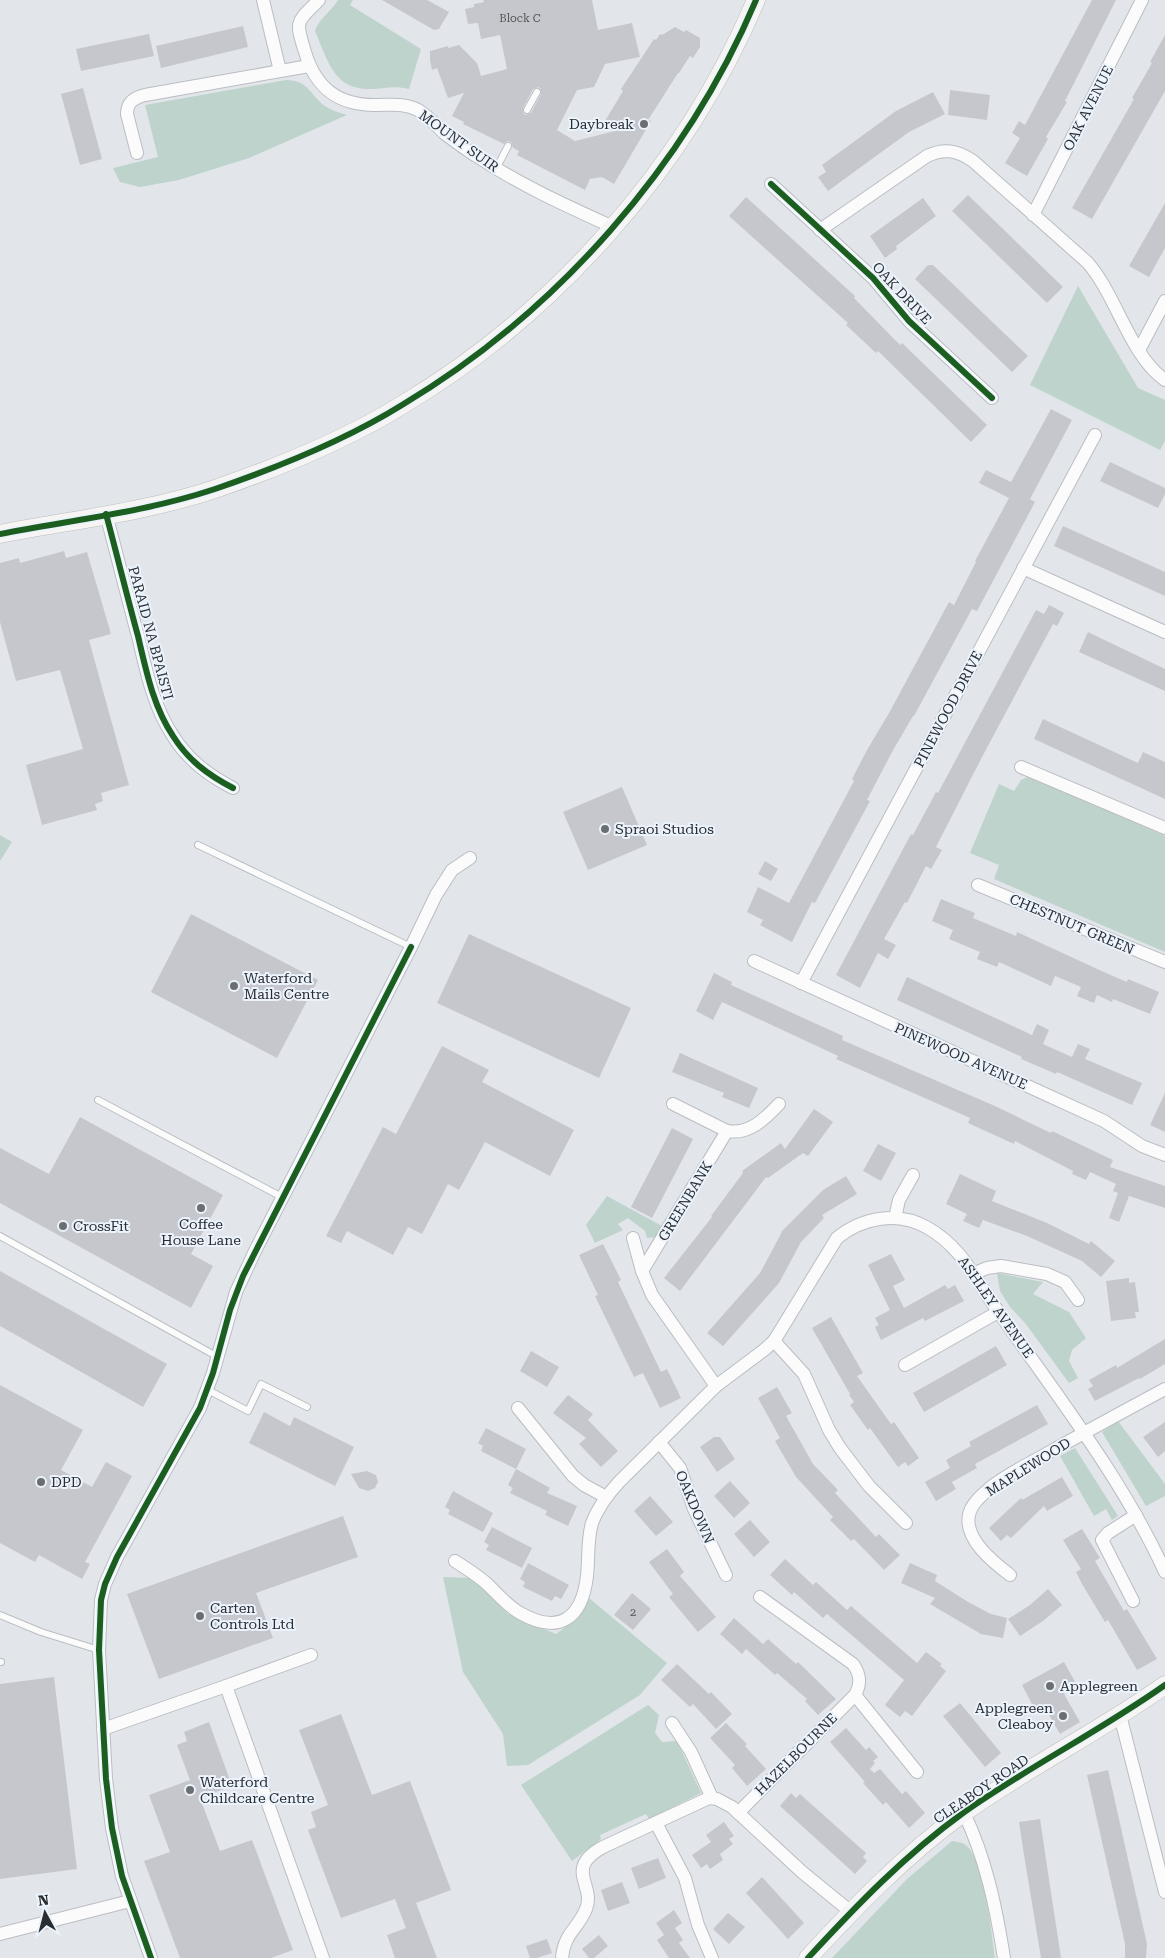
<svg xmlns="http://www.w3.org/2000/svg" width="1165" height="1958" viewBox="0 0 1165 1958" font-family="'Roboto Serif',serif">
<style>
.green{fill:#bed3cb}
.building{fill:#c6c7cc;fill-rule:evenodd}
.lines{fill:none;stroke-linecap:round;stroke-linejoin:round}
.lane-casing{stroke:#babdc1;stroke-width:8}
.street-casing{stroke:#babdc1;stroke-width:14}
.secondary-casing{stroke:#babdc1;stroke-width:19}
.lane{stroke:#fbfbfc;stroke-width:6}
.street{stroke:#fbfbfc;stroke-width:12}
.secondary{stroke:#f6f5f4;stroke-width:18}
.cycleway-casing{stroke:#ebf3fd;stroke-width:9}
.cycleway{stroke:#1b5e20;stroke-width:6}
.poi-dot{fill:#6b6e72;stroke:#ebf3fd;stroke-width:2}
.labels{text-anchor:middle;stroke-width:4;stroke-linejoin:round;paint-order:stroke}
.number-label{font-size:11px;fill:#525458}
.street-label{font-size:14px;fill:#2b2e31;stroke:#ebf3fd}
.poi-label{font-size:14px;fill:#2b2e31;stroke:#ebf3fd;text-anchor:start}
</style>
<rect width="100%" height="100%" fill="#e2e6eb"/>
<!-- green -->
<g class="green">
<path d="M338 0H353L350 5 421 49 409 89C394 85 385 89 370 89 333 90 327 58 315 31 318 19 332 11 338 0Z"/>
<path d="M286 80C310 80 310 97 328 108 333 111 341 113 347 115L249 158 179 180 140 187 120 182 113 168 158 157 145 105Z"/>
<path d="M1078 286 1138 388 1165 400V441L1160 450 1030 385Z"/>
<path d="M1030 776 1165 836V952L994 879 999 865 970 853 999 784 1014 791 1021 780Z"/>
<path d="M0 835 12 842 0 861Z"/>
<path d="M607 1196 662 1226 655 1237 647 1238 645 1231 628 1218 618 1224 623 1230 595 1243 586 1225Z"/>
<path d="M997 1273 1043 1282 1033 1294 1069 1312 1086 1338 1072 1350 1069 1361 1078 1378 1069 1383 1025 1323 1010 1307 1000 1291Z"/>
<path d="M1118 1421 1165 1484V1496L1146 1506 1102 1432Z"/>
<path d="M1075 1448 1118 1516 1112 1520 1106 1509 1094 1516 1060 1456Z"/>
<path d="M443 1577 473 1578 508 1614 556 1634C571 1623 580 1615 589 1598L667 1663 640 1695 528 1765 507 1766 503 1734 463 1672Z"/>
<path d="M648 1705 659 1715 655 1733 662 1742 677 1741 701 1793 649 1819 646 1814 600 1835 601 1839 572 1861 521 1785Z"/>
<path d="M952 1841C956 1842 961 1842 964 1844 984 1855 992 1935 995 1958H832L907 1879Z"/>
</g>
<!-- building -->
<g class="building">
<path d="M382 0H427L449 12 439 29 434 30Z"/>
<path d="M483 0H592L598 30 632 23 640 57 605 64 594 87 577 90 557 130 575 141 619 130 605 121 623 91 621 89 654 39 656 40 660 34 662 35 675 27 684 32 686 30 700 38V47L693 58 690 56 679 73H678L648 120 651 121 614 184 602 177 590 179 585 190 517 155 519 151 513 148 511 142 507 141 504 144 463 124 464 122 452 116 464 93 448 98 437 68 432 70 430 60V51L448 46V48L459 45 477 63 481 76 507 69 500 35 481 39 478 23 468 24 465 9 474 7V4L484 2ZM539 87 541 90V94L531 113 525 115 523 112V108L533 89Z"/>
<path d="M1092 0H1116L1065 101 1067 102 1046 137 1048 139 1027 176 1005 163 1020 138 1012 133 1019 121 1025 125Z"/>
<path d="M243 26 248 47 161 68 156 46Z"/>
<path d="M149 34 154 56 81 71 76 49Z"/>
<path d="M1165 35V91L1092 219 1072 208 1134 99 1132 98 1152 63 1150 62Z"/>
<path d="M83 88 102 159 80 165 61 94Z"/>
<path d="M950 90 990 95 987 120 948 115Z"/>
<path d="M933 92 945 114 909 132 828 191 818 177 826 172 822 165 896 111Z"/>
<path d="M968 195 1063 287 1047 303 952 211Z"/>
<path d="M746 197 855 296 854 298 900 345 902 343 987 425 971 442 878 351 876 353 846 325 848 323 729 216Z"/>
<path d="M923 198 936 216 896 246 897 249 885 258 870 236Z"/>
<path d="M1165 203V248L1149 277 1129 266Z"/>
<path d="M928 265H933L1028 356 1012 372 915 279Z"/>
<path d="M1051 409 1072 420 1030 499 1035 502 977 611 972 609 914 716H913L892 752 867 800 870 801 815 903 812 902 792 942 760 925 763 920 747 912 758 887 789 903 854 781 852 779 867 750 889 713 949 602 954 605 976 562 975 561 1009 498 979 483 986 470 1011 482Z"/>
<path d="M1110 462 1165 488V494L1158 508 1100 481Z"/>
<path d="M1063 526 1165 572V596L1054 546Z"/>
<path d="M64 551 66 558 87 552 111 634 89 640 129 785 101 793 103 801 95 804 97 810 42 825 26 765 83 749 60 670 16 681 0 622V563L19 558 20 563Z"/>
<path d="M1049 605 1064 613 1057 626 1053 624 981 759 936 847 942 850 931 869 926 866 907 903 905 902 884 939 896 945 888 959 878 953 860 988 836 975 911 834 913 835 936 792 938 793 1036 610 1044 614Z"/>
<path d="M1088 632 1165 669V691L1079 652Z"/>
<path d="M1043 719 1138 763 1143 752 1165 762V799L1034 739Z"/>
<path d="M622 787 647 845 588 870 563 812Z"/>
<path d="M765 861 778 869 771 881 758 874Z"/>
<path d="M941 899 975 913 973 918 1016 936 1017 932 1106 973 1127 982 1128 979 1159 992 1150 1014 1113 999 1112 1002 1097 995 1094 1003 1077 996 1081 987 1055 976 1051 986 999 962 997 967 977 959 980 952 949 939 953 930 932 921Z"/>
<path d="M191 914 318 980 277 1058 151 992Z"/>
<path d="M469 934 631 1008 599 1078 437 1003Z"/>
<path d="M714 973 732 982 731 985 843 1036 842 1040 995 1106 1051 1133 1052 1131 1113 1160 1110 1167 1165 1186V1208L1129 1196 1119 1222 1109 1218 1118 1193 1113 1191 1116 1184 1090 1172 1086 1180 1072 1174 1073 1171 1015 1141 1014 1144 968 1123 970 1118 836 1059 838 1056 722 1002 713 1020 696 1011Z"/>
<path d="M907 977 1032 1035 1037 1024 1049 1030 1043 1044 1072 1057 1078 1044 1090 1049 1085 1059 1142 1083 1132 1105 1057 1072 1056 1074 1021 1059 1022 1057 897 1000Z"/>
<path d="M442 1046 489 1070 482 1082 574 1130 550 1176 485 1142 459 1190 448 1184 422 1234 408 1227 393 1255 347 1231 341 1243 326 1236 383 1127 396 1134Z"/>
<path d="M680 1053 758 1088 749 1108 722 1097 724 1093 672 1072Z"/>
<path d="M1165 1093V1132L1150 1125Z"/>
<path d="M814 1109 833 1122 808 1156 803 1153 768 1178 766 1177 680 1291 664 1278 712 1217 711 1216 743 1173 742 1171 781 1143 785 1149Z"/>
<path d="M80 1117 223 1195 191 1254 213 1266 191 1308 0 1203V1148L49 1174Z"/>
<path d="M672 1128 693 1139 652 1218 631 1207Z"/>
<path d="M878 1144 896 1153 881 1181 863 1171Z"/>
<path d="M960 1174 996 1191 992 1201 1047 1223 1089 1244 1091 1241 1115 1261 1101 1277 1082 1261 1027 1236 983 1220 979 1228 963 1221 967 1214 946 1204Z"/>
<path d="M846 1176 857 1194 822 1215 824 1218 801 1242 779 1283 723 1346 707 1333 760 1273 783 1230 823 1190Z"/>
<path d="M603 1244 621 1280 618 1282 661 1372 667 1369 681 1398 660 1408 643 1373 634 1377 595 1296 598 1295 579 1255Z"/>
<path d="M891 1254 905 1280 893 1286 904 1308 945 1285 948 1289 955 1285 964 1301 925 1321 923 1318 881 1340 875 1327 879 1325 875 1318 890 1310 868 1265Z"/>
<path d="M0 1271 167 1364 143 1407 0 1326Z"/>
<path d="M1129 1278V1283L1135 1282 1139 1312H1135L1136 1318 1111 1321 1106 1281Z"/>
<path d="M831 1317 863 1373 857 1376 891 1424 894 1422 919 1458 908 1466 905 1462 898 1467 870 1428 868 1430 850 1405 854 1402 849 1395 850 1394 812 1328Z"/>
<path d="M1165 1339V1364L1140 1379 1139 1378 1095 1401 1088 1389 1093 1386 1089 1380 1116 1365 1117 1368Z"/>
<path d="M996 1346 1007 1365 924 1412 913 1393Z"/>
<path d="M531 1351 559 1367 547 1387 520 1371Z"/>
<path d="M0 1385 83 1430 61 1470 92 1487 106 1462 132 1476 85 1562 90 1564 82 1579 39 1555 35 1562 0 1543Z"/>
<path d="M777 1387 792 1413 786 1416 813 1464 838 1490 835 1493 876 1537 879 1534 900 1555 884 1570 854 1539 851 1541 830 1520 833 1517 796 1477 775 1441 780 1438 758 1398Z"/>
<path d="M568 1395 593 1414 588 1420 618 1451 601 1467 579 1444 586 1438 553 1413Z"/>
<path d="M1037 1405 1048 1424 975 1464 977 1468 952 1482 956 1489 936 1501 925 1482 950 1468 946 1460 971 1446 969 1442Z"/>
<path d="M264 1412 290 1426 294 1417 354 1447 335 1486 249 1443Z"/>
<path d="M1165 1422V1451L1158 1457 1143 1437Z"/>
<path d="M486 1428 526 1449 516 1469 550 1488 547 1493 577 1506 568 1526 545 1515 547 1511 510 1493 513 1488 508 1485 516 1469 481 1451 483 1446 478 1443Z"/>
<path d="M714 1437H720L735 1459 717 1472 700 1447Z"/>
<path d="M367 1471 376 1475 378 1482 375 1488 368 1491 359 1488 351 1474Z"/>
<path d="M1062 1477 1073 1496 1047 1511 1044 1506 1011 1538 1007 1535 1001 1541 989 1528 1021 1498 1022 1500Z"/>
<path d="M730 1481 750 1503 734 1518 714 1496Z"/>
<path d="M453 1491 493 1513 483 1532 448 1514 450 1510 445 1507Z"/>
<path d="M650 1496 673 1522 656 1536 634 1511Z"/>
<path d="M343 1516 358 1557 256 1593 273 1638 159 1679 127 1594Z"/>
<path d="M750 1520 770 1542 754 1557 734 1534Z"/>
<path d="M492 1527 532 1548 522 1568 486 1550 489 1545 484 1542Z"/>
<path d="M1082 1529 1100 1558 1095 1561 1124 1611 1127 1609 1157 1659 1137 1670 1108 1620 1105 1622 1082 1584 1076 1572 1081 1569 1063 1540Z"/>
<path d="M667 1549 684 1572 680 1576 716 1617 698 1632 669 1597 673 1594 649 1562Z"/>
<path d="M785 1559 813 1585 816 1582 847 1610 851 1606 917 1663 926 1652 942 1664 940 1666 946 1671 912 1716 905 1711 900 1717 885 1705 904 1680 827 1614 823 1618 794 1592 792 1595 770 1575Z"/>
<path d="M528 1563 569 1585 561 1599 555 1596 552 1601 523 1587 525 1582 520 1579Z"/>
<path d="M910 1563 937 1575 935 1581 968 1602 991 1614 1007 1618 1003 1638 981 1634 930 1604 935 1598 901 1583Z"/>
<path d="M1048 1589 1062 1605 1043 1621 1020 1636 1008 1619 1030 1605Z"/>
<path d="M632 1593 651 1609 633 1630 614 1615Z"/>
<path d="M734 1618 763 1644 768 1639 796 1664 798 1662 836 1699 818 1715 805 1701 807 1699 777 1673 775 1675 746 1649 742 1654 720 1634Z"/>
<path d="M1064 1662 1078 1687 1064 1694 1080 1722 1060 1734 1044 1706 1035 1710 1022 1685Z"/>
<path d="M677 1664 709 1694 711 1692 732 1714 716 1729 693 1704 690 1707 661 1680Z"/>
<path d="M54 1677 77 1869 0 1879V1684Z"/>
<path d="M960 1703 1001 1753 985 1767 943 1716Z"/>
<path d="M341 1714 372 1795 410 1781 451 1890 416 1903 437 1958H395L387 1935 406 1928 395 1899 341 1918 308 1830 316 1827 311 1812 328 1805 299 1730Z"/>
<path d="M209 1722 232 1786 200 1798 220 1851 252 1840 293 1950 271 1958H180L144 1861 170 1852 149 1795 190 1780 177 1745 187 1741 184 1732Z"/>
<path d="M726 1723 747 1744 745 1746 766 1769 747 1786 732 1768 735 1765 710 1738Z"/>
<path d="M846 1728 866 1750 869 1747 878 1757 873 1761 875 1763 870 1769 874 1773 880 1769 902 1794 906 1791 925 1813 909 1828 886 1802 883 1805 863 1783 865 1782 830 1742Z"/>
<path d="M1108 1770 1147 1944 1146 1958H1125V1944L1087 1775Z"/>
<path d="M791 1793 796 1798 800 1794 866 1853 863 1857 867 1861 855 1874 780 1806Z"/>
<path d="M1040 1819 1047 1866 1061 1958H1041L1024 1855 1019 1822Z"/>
<path d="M724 1822 734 1836 729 1839 733 1844 720 1854 723 1860 710 1869 707 1864 701 1868 692 1855 711 1842 706 1835Z"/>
<path d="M658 1858 666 1878 639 1889 631 1868Z"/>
<path d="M762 1877 804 1923 788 1939 746 1893Z"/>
<path d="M622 1882 630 1903 608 1911 601 1890Z"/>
<path d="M674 1910 682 1923 675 1928 683 1940 679 1943 690 1958H669L657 1940 664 1935 656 1923Z"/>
<path d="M728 1913 745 1927 729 1944 713 1929Z"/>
<path d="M599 1935 608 1946 594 1958H589L582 1949Z"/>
<path d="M547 1939 552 1953 537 1958H530L526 1946Z"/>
</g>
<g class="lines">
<!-- lane casing -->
<g class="lane-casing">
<g id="lane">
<path d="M527 110 537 92"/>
<path d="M496 169 508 146"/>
<path d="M198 845 411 947"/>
<path d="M98 1100 282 1197"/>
<path d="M0 1236 218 1357"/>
<path d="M208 1390 248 1411 261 1384 307 1407"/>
<path d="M0 1615 41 1632 99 1650"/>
<path d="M0 1662H1"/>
</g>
</g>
<!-- street casing -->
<g class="street-casing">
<g id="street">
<path d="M263 0 280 71"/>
<path d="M319 0C296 23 295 20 305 52 316 89 339 106 378 105 392 105 405 103 418 110 428 116 436 125 444 133 455 141 466 150 478 157 520 185 567 206 613 227"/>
<path d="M137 153 127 114C127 102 134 98 145 95L309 66"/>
<path d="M771 184 873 278 909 321 992 398"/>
<path d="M1033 215 1142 0"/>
<path d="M820 230 927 156C944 148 957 150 973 161L1087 262C1116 294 1130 356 1165 380"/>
<path d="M1139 350 1165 301"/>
<path d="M106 514C117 555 127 596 138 636 146 670 153 706 173 736 188 760 208 775 233 788"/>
<path d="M1023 568 1165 632"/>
<path d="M1021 767 1165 828"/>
<path d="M978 885 1165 962"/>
<path d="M754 961 1104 1121 1142 1146 1165 1155"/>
<path d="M801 983 1095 435"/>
<path d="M673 1104 727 1131C749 1135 765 1119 779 1104"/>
<path d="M895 1218 899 1200 913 1175"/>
<path d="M633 1238 642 1271 652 1295 716 1386"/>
<path d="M642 1271 727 1131"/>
<path d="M975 1273 987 1268 1001 1266 1047 1274 1065 1282 1078 1300"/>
<path d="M774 1341 804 1374 829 1430 840 1448 869 1486 906 1523"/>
<path d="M905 1365 998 1312"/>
<path d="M518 1408 573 1476 584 1485 606 1497"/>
<path d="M659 1442 680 1468 694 1509 726 1575"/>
<path d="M455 1561C465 1568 476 1574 486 1583 497 1593 506 1605 520 1613 559 1635 582 1619 587 1576 589 1558 587 1540 592 1523 598 1507 608 1494 619 1482L716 1386 764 1350 774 1341 837 1238C863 1217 898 1211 928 1228 964 1249 975 1280 998 1311 1057 1396 1122 1478 1165 1572"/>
<path d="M1010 1575C993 1562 964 1539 969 1515 971 1504 982 1495 990 1488 1007 1474 1029 1464 1048 1453 1087 1431 1126 1410 1165 1389"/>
<path d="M760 1597 853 1664C861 1675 861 1684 855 1695L917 1772"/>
<path d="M1133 1601 1102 1540 1108 1533 1136 1515"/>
<path d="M226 1686 311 1655"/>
<path d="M1120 1715 1165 1892"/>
<path d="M672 1723 691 1752 712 1798"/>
<path d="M103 1729 226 1686 323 1958"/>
<path d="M738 1813 855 1695"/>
<path d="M964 1813C986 1859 996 1907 1004 1958"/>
<path d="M656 1823 685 1878 698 1925 712 1958"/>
<path d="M0 1934 130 1901"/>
<path d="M151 1958 122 1876 112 1828 106 1779 99 1650 101 1600 105 1584 117 1557 200 1408 213 1373 236 1292 255 1251 411 947 436 895 452 870 470 858"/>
<path d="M562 1958C564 1933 578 1929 586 1909 596 1885 563 1869 603 1847L709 1798 717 1799 732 1807 802 1872 851 1912"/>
</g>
</g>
<!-- secondary casing -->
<g class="secondary-casing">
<g id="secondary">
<path d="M0 534C72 520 146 512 215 489 279 467 344 441 402 405 556 313 686 166 756 0"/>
<path d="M808 1958C856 1906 905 1855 963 1813 1028 1767 1100 1731 1165 1685"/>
</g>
</g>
<!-- lane -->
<use href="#lane" class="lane"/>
<!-- street -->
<use href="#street" class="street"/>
<!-- secondary -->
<use href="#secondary" class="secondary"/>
<!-- cycleway casing -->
<g class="cycleway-casing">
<g id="cycleway">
<path d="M771 184 873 278 909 321 992 398"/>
<path d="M106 514C117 555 127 596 138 636 146 670 153 706 173 736 188 760 208 775 233 788"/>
<path d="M0 534C72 520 146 512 215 489 279 467 344 441 402 405 556 313 686 166 756 0"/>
<path d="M151 1958 122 1876 112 1828 106 1779 99 1650 101 1600 105 1584 117 1557 200 1408 213 1373 230 1310 243 1276 411 947"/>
<path d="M808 1958C856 1906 905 1855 963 1813 1028 1767 1100 1731 1165 1685"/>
</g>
</g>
<!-- cycleway -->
<use href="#cycleway" class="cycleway"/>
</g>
<!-- markers -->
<g class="poi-dot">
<circle cx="644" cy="124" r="5"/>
<circle cx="605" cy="829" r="5"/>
<circle cx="234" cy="986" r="5"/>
<circle cx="201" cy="1208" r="5"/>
<circle cx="63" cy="1226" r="5"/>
<circle cx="41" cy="1482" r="5"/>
<circle cx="200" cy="1616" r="5"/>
<circle cx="1050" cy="1686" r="5"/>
<circle cx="1063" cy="1716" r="5"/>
<circle cx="190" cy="1790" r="5"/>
</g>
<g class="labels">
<!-- number labels -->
<g class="number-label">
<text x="520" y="22">Block C</text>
<text x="633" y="1616">2</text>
</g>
<!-- street labels -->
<g class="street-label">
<text transform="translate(1088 108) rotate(-63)" y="5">OAK AVENUE</text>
<text transform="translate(459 141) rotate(36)" y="5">MOUNT SUIR</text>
<text transform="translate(902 293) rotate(47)" y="5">OAK DRIVE</text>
<text transform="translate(151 633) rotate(75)" y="5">PARAID NA BPAISTI</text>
<text transform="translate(948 709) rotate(-62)" y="5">PINEWOOD DRIVE</text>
<text transform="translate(1072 924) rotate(23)" y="5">CHESTNUT GREEN</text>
<text transform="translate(961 1056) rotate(24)" y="5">PINEWOOD AVENUE</text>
<text transform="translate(685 1201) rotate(-59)" y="5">GREENBANK</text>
<text transform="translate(996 1307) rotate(55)" y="5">ASHLEY AVENUE</text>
<text transform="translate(1028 1467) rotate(-32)" y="5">MAPLEWOOD</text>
<text transform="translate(695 1507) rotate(67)" y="5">OAKDOWN</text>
<text transform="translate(796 1754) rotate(-45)" y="5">HAZELBOURNE</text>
<text transform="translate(981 1789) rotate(-34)" y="5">CLEABOY ROAD</text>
</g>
<!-- poi labels -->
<g class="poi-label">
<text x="634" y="129" text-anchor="end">Daybreak</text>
<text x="615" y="834">Spraoi Studios</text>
<text x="244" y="983">Waterford<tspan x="244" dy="16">Mails Centre</tspan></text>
<text x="201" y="1229" text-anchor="middle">Coffee<tspan x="201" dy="16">House Lane</tspan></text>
<text x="73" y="1231">CrossFit</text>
<text x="51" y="1487">DPD</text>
<text x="210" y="1613">Carten<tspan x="210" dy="16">Controls Ltd</tspan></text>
<text x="1060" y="1691">Applegreen</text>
<text x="1053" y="1713" text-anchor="end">Applegreen<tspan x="1053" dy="16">Cleaboy</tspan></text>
<text x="200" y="1787">Waterford<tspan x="200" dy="16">Childcare Centre</tspan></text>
</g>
</g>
<!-- north arrow -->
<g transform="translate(45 1913) rotate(353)" stroke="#ebf3fd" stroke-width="4" paint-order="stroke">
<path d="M0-4L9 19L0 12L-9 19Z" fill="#2b2e31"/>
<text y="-8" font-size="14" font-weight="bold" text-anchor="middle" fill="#2b2e31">N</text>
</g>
</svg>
